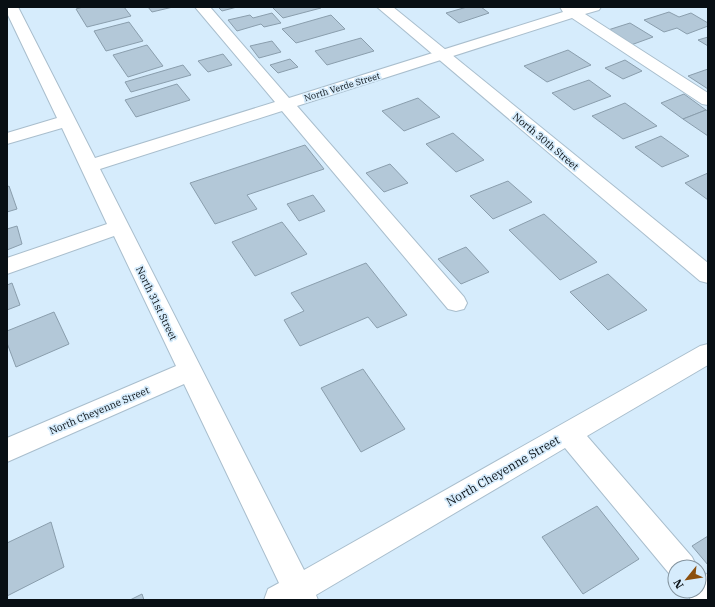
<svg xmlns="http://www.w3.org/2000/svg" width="715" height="607" viewBox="0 0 715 607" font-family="'IBM Plex Serif',serif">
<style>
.building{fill:#b3c8d8;stroke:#8a9ead}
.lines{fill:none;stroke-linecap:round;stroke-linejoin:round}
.minor-casing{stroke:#a9becd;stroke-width:2}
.major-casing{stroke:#a9becd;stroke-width:2}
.minor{fill:#fff;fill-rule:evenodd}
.major{fill:#fff;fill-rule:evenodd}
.labels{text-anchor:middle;stroke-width:3.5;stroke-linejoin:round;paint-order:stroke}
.far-street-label{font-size:9px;fill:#080f14;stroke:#d6ecfc}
.street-label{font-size:10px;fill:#080f14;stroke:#d6ecfc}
.near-street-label{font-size:12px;fill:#080f14;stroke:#d6ecfc}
</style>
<rect width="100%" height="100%" fill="#d6ecfc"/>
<!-- building -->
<g class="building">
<path d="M83 7H124L131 16 87 27 76 9Z"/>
<path d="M148 7H173L152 12Z"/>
<path d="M218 7H237L222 11Z"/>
<path d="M272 7H320L321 8 283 18Z"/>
<path d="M467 7H481L489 13 459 23 446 13Z"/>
<path d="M669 12 679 17 691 13 708 23V26L687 34 677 28 664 32 644 20Z"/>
<path d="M272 13 281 23 264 27 261 24 237 31 228 20 250 15 253 18Z"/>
<path d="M331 15 345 29 296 43 282 29Z"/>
<path d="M129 22 143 41 106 51 94 31Z"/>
<path d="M630 23 653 37 631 45 608 30Z"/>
<path d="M708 37V46L698 40Z"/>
<path d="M361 38 374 51 327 65 315 51Z"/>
<path d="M272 41 281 52 259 58 250 46Z"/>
<path d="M147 45 163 66 128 77 113 55Z"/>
<path d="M568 50 591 65 547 82 524 66Z"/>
<path d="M223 54 232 65 208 72 198 61Z"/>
<path d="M290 59 298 67 278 73 270 65Z"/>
<path d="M625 60 642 71 623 79 605 68Z"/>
<path d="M183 65 191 75 131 92 125 82Z"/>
<path d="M708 69V89L688 76Z"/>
<path d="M589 80 611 96 574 110 552 93Z"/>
<path d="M177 84 190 100 136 117 125 100Z"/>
<path d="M684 94 706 110 683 119 661 103Z"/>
<path d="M418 98 440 117 404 131 382 111Z"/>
<path d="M625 103 657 126 623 139 592 116Z"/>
<path d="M706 110 708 111V136L683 119Z"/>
<path d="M453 133 484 160 456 172 426 144Z"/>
<path d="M661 136 689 156 662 167 635 147Z"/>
<path d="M305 145 324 169 247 195 257 209 215 224 190 183Z"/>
<path d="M390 164 408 183 384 192 366 173Z"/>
<path d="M708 173V200L685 183Z"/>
<path d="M508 181 532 202 493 219 470 196Z"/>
<path d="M9 186 17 209 7 212V187Z"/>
<path d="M313 195 325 211 299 221 287 204Z"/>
<path d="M544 214 597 262 560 280 509 230Z"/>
<path d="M282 222 307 254 255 276 232 242Z"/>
<path d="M17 226 22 244 7 250V229Z"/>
<path d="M466 247 489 272 461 284 438 259Z"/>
<path d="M366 263 407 315 377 328 368 317 300 346 284 320 304 311 291 293Z"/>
<path d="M608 274 647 310 608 330 570 292Z"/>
<path d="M12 283 20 305 7 310V285Z"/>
<path d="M54 312 69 344 16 367 7 343V331Z"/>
<path d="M363 369 405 429 361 452 321 388Z"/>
<path d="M597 506 639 559 583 594 542 537Z"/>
<path d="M51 522 64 567 7 596V543Z"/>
<path d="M708 536V565L692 546Z"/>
<path d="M142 594 144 600H130Z"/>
</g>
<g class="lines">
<!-- minor casing -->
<g class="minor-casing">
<g id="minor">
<path d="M7 7H18L95 158 275 102 195 7H210L289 98 563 12 560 7H601L599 10 585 14 708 93V105L702 104 572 18 297 106 464 297 467 303 464 309 456 311 448 309 282 111 100 169 304 570 700 346 708 344V365L587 436 692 557 697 567H675V579L672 577 565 448 316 595 318 600H264L268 589 279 583 184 384 7 462V438L176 366 114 236 7 274V258L107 224 62 128 7 144V133L57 118 7 13Z"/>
<path d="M699 571 708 575V600H691L686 591H699Z"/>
</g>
</g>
<!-- major casing -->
<g class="major-casing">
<path id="major" d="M377 7H393L708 263V283L700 281Z"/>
</g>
<!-- minor -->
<use href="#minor" class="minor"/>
<!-- major -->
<use href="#major" class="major"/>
</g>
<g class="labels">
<!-- far-street labels -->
<g class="far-street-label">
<text transform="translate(342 87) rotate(-17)" y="3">North Verde Street</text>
</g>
<!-- street labels -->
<g class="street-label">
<text transform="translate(546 141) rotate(40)" y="4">North 30th Street</text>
<text transform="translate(157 303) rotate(64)" y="4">North 31st Street</text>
<text transform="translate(99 410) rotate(-23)" y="4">North Cheyenne Street</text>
</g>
<!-- near-street labels -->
<g class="near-street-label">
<text transform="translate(503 471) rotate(-30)" y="4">North Cheyenne Street</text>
</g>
</g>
<!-- border -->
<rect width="715" height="607" fill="none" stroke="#080f14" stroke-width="16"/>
<!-- north arrow -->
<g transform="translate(687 579) rotate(240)"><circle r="19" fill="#d6ecfc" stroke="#84949f"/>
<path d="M0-3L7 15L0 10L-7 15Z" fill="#8c500e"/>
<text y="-6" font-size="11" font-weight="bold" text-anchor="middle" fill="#080f14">N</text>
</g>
</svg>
